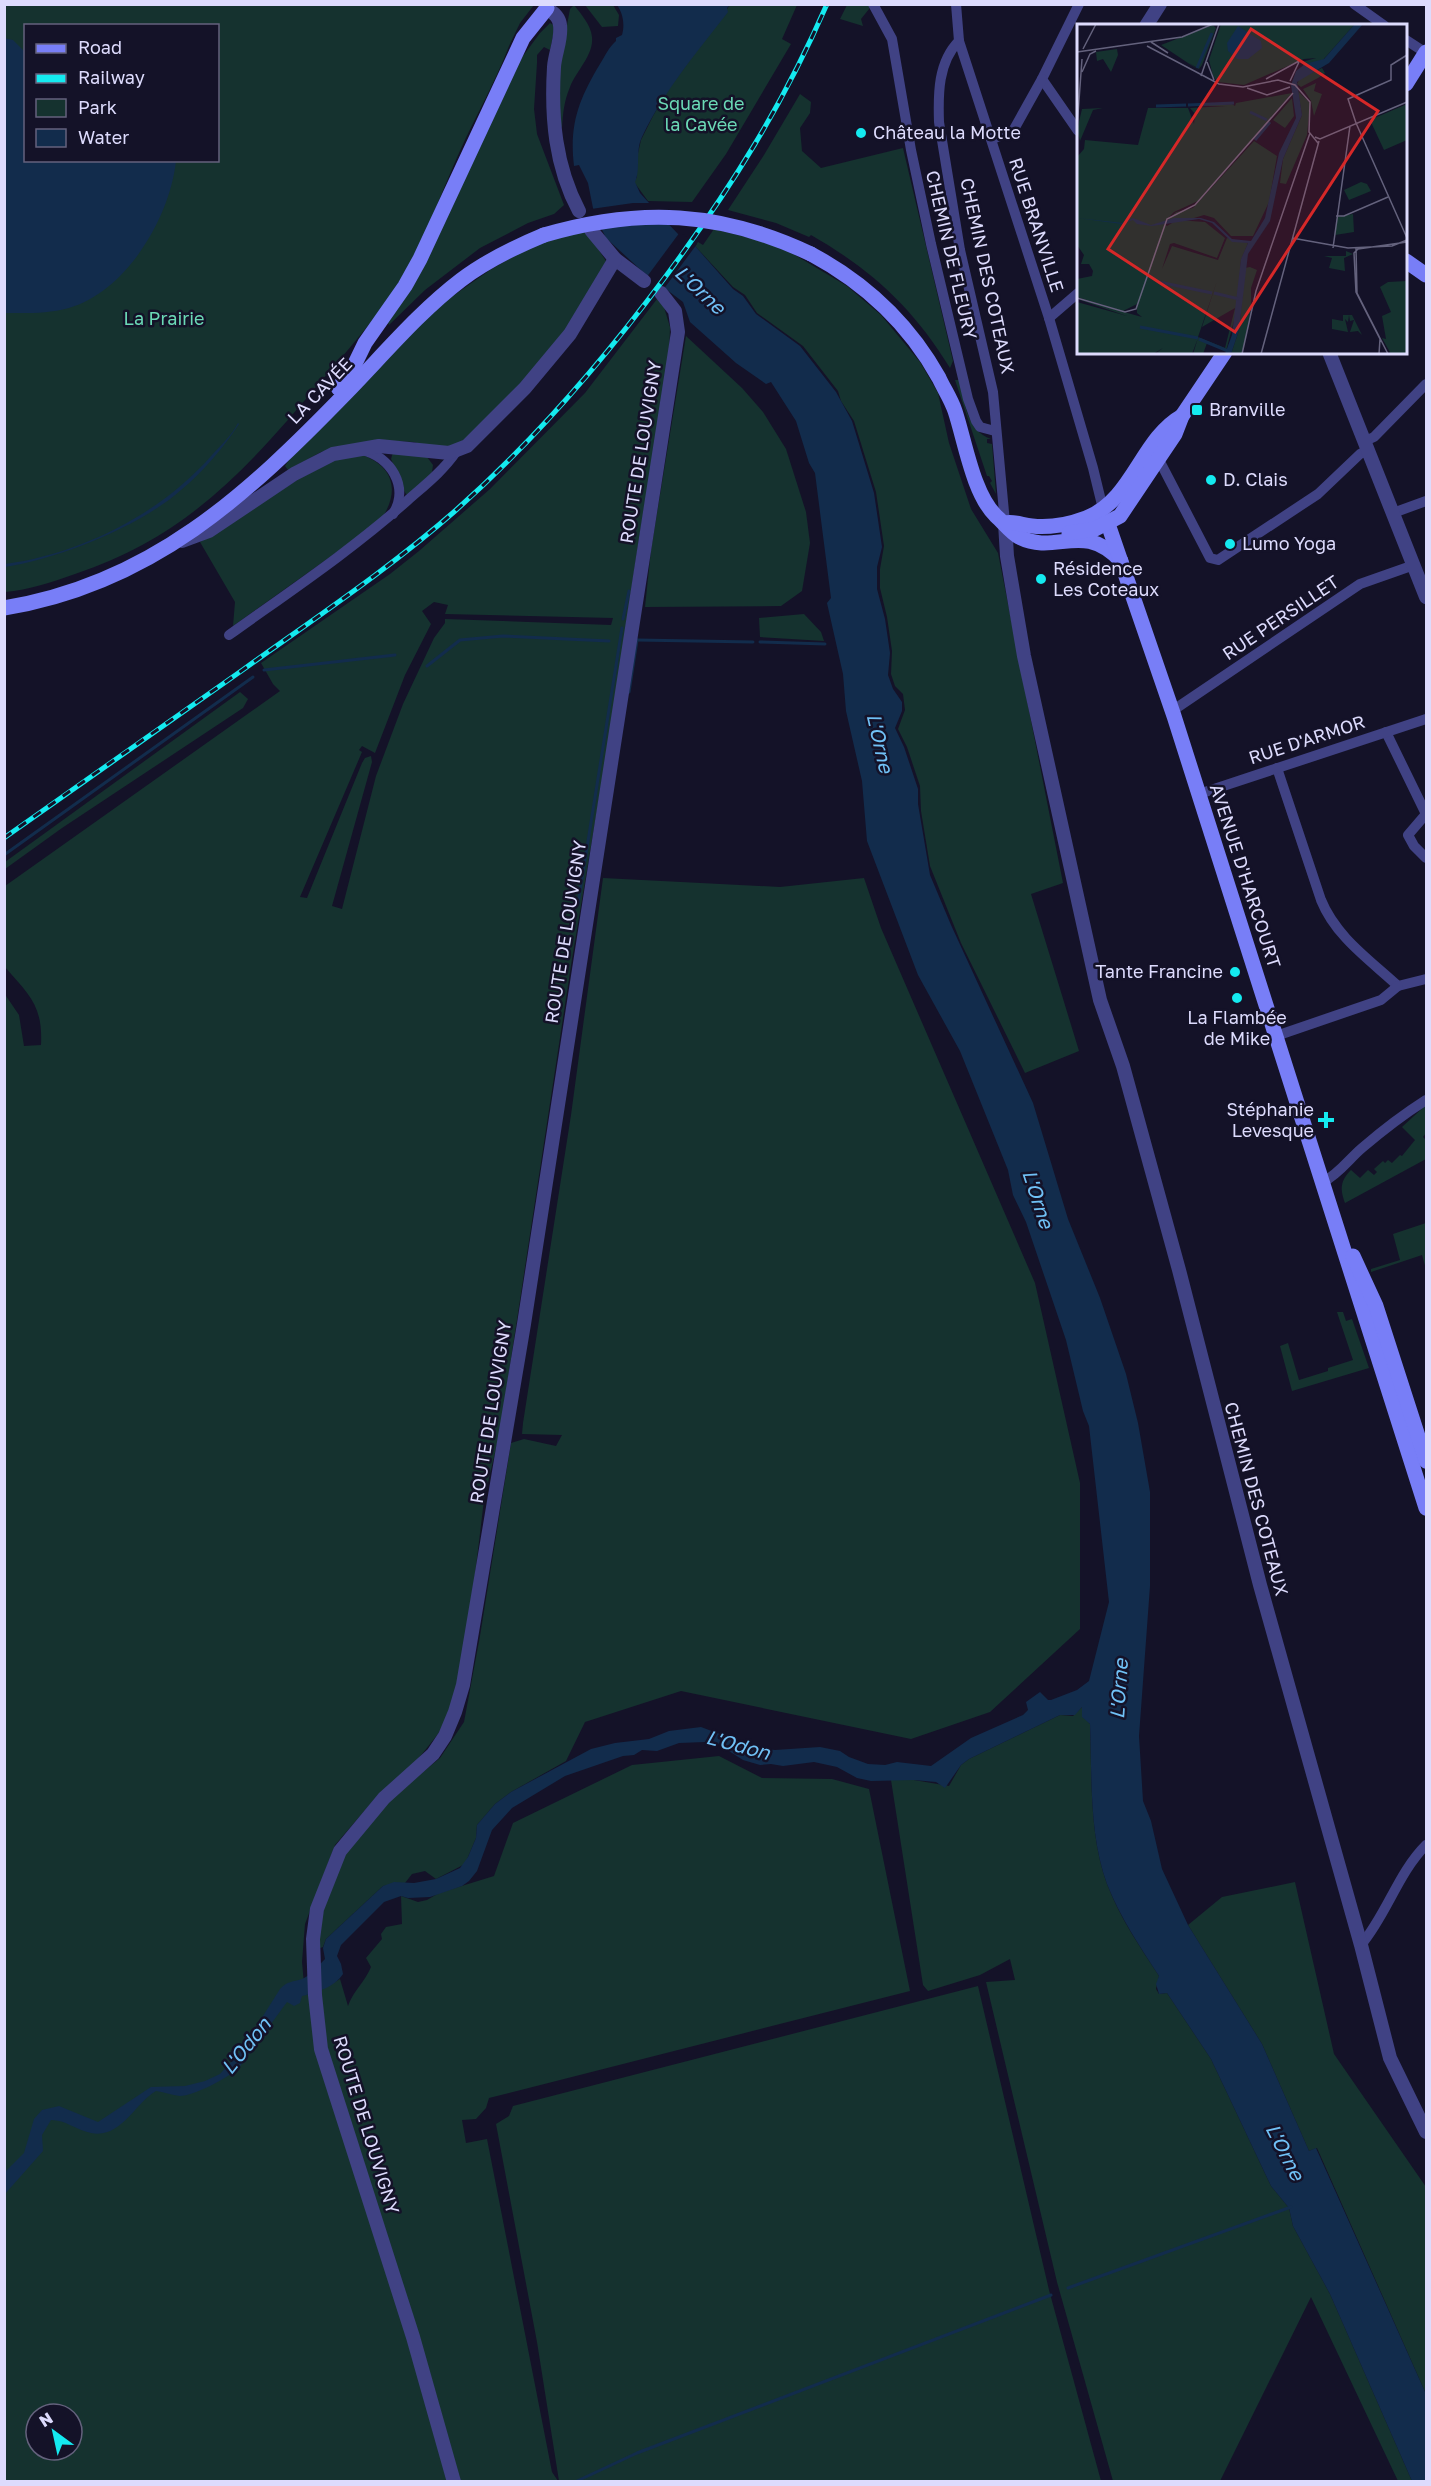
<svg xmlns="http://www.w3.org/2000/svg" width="1431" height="2486" viewBox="0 0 1431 2486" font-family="'Golos Text',sans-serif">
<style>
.green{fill:#15322f;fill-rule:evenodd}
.water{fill:#122c4c}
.pier{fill:#141228}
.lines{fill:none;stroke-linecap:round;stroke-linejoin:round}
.stream{stroke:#122c4c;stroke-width:3}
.minor{stroke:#404284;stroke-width:10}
.tertiary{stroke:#404284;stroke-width:14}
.secondary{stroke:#787ef7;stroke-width:15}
.rail-casing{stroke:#14eaf0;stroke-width:5}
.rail{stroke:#141228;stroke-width:3;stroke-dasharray:9;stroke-linecap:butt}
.secondary-bridge{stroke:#787ef7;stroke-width:15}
.poi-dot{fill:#14eaf0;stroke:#141228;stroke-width:2}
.labels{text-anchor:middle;stroke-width:5;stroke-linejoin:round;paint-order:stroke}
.park-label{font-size:18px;fill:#6bd9b6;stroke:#141228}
.poi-label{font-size:18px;fill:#dddbfd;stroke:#141228;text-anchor:start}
.street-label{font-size:18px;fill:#dddbfd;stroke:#141228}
.water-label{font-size:20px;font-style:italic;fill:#70c1f6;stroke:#141228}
.inset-river{fill:none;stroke:#122c4c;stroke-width:3}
.inset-road{fill:none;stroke:#64627d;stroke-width:1.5}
.view{fill:#d62828;fill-opacity:0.15;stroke:#d62828;stroke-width:3}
.inset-edge{fill:none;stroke:#dddbfd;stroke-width:3}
</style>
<rect width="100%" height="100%" fill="#141228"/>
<!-- green -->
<g class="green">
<path d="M4 5H534L520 23 509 46C495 83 475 117 459 153 441 193 425 240 402 277 379 315 350 348 321 381 247 469 188 536 75 574 52 582 29 590 5 592ZM26 26H218V160H26Z"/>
<path d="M574 5C581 14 591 25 592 37 594 55 576 71 570 87 564 101 563 113 562 128L558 120 560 63 570 9Z"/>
<path d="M585 5H613L619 15 618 26 602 27Z"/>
<path d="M730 5H797L782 39 791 44 726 154 692 202 648 201 634 182 637 177 636 162 641 140 653 116 668 90Z"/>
<path d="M847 5H869V9L861 19 863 26 840 19Z"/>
<path d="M550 23 555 26 550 50 544 47 537 55V63L534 109 537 134 564 205 554 214 528 223 480 248 425 290 389 325 386 319 523 56 540 33Z"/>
<path d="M800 94 811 102 810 113 800 128 802 151 821 168 903 148 953 361 950 368C913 308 872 270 811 235L809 237 776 223 728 210 764 155Z"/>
<path d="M714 229 765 242 795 255 847 286 881 315 920 362 938 393 949 443 971 509 998 553 1063 883 1031 894 1079 1051 1025 1073 961 943 930 866 921 811 920 786 907 747 898 729 905 710 903 694 895 686 891 674 892 651 887 617 880 588V569L884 546 876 492 854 421 841 401 838 391 803 346 757 313 745 295 733 287 695 246 698 242 703 245Z"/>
<path d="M586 231 606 261 599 277 558 345 460 445 432 448 414 442 391 441 353 444 321 452 288 470 285 466 290 458 440 305 490 270 525 250 546 241Z"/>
<path d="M657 299 663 304 670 327 669 360 638 545 610 733 572 959 500 1431 484 1500 468 1633 455 1704 438 1734 422 1754 409 1769 378 1795 335 1845 305 1924 302 1962 305 1995 322 1989 340 1979 348 2006C353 1991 365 1982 371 1967L366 1958 382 1939 381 1934 386 1927 402 1924 401 1896 418 1902 427 1900 439 1893 494 1876 513 1823 632 1765 719 1756 762 1778 832 1779 869 1789 910 1991 489 2098 486 2108 476 2119 462 2120 466 2143 487 2139 552 2472 558 2481H5L4 993 19 1015 24 1046 41 1045C43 1005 29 995 5 967V886L280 691 273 684 261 663 390 574 419 551 490 489 585 393ZM434 602 448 605 445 614 613 618 611 625 445 619V623L434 638 403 704 376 776 342 909 332 906 372 762 371 756 365 758 362 763 307 898 300 897 362 752 359 750 362 746 375 753 405 675 431 624 422 611ZM36 2414H72V2450H36Z"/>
<path d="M686 336 742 388 763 412 786 449 806 512 810 543 802 591 781 606 645 607 651 550Z"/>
<path d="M955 380H959C965 403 967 431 991 439H987V443L992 444 996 494 990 483 992 481 989 476H987Z"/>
<path d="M393 452 427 457 433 465 432 472 412 494H406C399 484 397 470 391 459Z"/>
<path d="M360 454C395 466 401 493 379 522L233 626 235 602 200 542 302 477 334 460Z"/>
<path d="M804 614 821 632 824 641 760 637 759 618Z"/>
<path d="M240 692 248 699 243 708 62 828 5 869V862Z"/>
<path d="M603 878 780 887 864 878 881 928 1035 1283 1080 1483V1629L990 1712 911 1739 681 1691 585 1722 566 1761 511 1792 495 1804 477 1825 476 1838 465 1864 436 1879 425 1871 412 1874 405 1883 383 1886 326 1939 323 1947 317 1949 327 1889 352 1840 394 1796 440 1758 464 1722 480 1636 511 1443 524 1439 556 1446 562 1435 522 1434 523 1423 571 1115Z"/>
<path d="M1426 1105V1133L1423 1137 1426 1140V1159L1345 1203C1340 1189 1340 1181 1351 1170L1360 1178 1368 1170 1374 1175 1377 1172 1374 1169 1383 1161 1385 1163 1388 1160 1392 1163 1400 1155 1402 1156 1415 1140 1402 1127Z"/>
<path d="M1426 1223V1269L1422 1255 1371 1272V1269L1400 1260 1393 1234Z"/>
<path d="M1337 1312H1343L1346 1321 1352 1319 1369 1368 1292 1391 1280 1346 1288 1343 1299 1380 1328 1371V1368L1353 1360Z"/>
<path d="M1082 1707V1715L1090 1724C1092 1776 1089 1835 1107 1884 1120 1918 1140 1947 1159 1976L1156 1989 1159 1994 1167 1993 1211 2059 1271 2186 1289 2208 1293 2226 1330 2294 1412 2481H1398L1311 2297 1220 2481H1113L1057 2282 986 1982 1015 1980 1010 1959 980 1975 928 1991 923 1985 891 1780H914L949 1786 961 1765 969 1759 1060 1715 1073 1716Z"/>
<path d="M1295 1882 1334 2054 1426 2187V2394L1317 2148 1309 2151 1262 2044 1188 1925 1222 1897Z"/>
<path d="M978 1986 1049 2290 1101 2481H559L537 2342 496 2124 509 2116 513 2106Z"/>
</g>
<!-- water -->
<g class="water">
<path d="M617 5H730L727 8 728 12C697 52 664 91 642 137 635 151 641 170 635 182L640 193 659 214 678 234 695 246 733 289 743 296 756 314 800 346 836 392 852 421 874 493 882 547 877 567V589L885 619 890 653 888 675 893 689 902 702V711L895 728 904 747 918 789V804L930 875 951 925 1033 1103 1068 1219 1100 1298 1126 1374 1138 1423 1150 1492V1586L1139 1736 1143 1801 1151 1821 1162 1869 1188 1925 1262 2044 1309 2151 1316 2148 1426 2394V2481H1412L1330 2294 1293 2226 1289 2208 1271 2186 1211 2059 1167 1993 1159 1994 1156 1984 1159 1976C1140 1947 1120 1917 1107 1884 1089 1835 1092 1776 1090 1724L1082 1717V1707L1075 1715H1060L969 1759 961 1765 945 1788 936 1782 914 1780 871 1781 857 1778 837 1767 814 1762 783 1766 771 1764 760 1765 743 1760 718 1744 705 1742 679 1743 657 1751 642 1750 634 1755 623 1756 565 1776 512 1808 492 1830 477 1871 469 1881 462 1886 430 1897 408 1898 401 1896 384 1902 341 1945 337 1956 341 1964 343 1974C335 1987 315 1993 302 1996L300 2003 294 2006 287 2002 238 2069C227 2078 194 2096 180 2096 172 2095 163 2092 156 2091 135 2103 121 2139 91 2133 76 2130 66 2120 51 2120L42 2135 43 2151 5 2194V2172L24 2153 34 2119 42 2110 59 2106 98 2122 151 2087 185 2086 205 2081 220 2074 241 2051 280 1989C287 1981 293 1982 302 1979 310 1976 319 1965 325 1959L323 1948 326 1939 383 1886 394 1882 414 1883 436 1879 460 1868 468 1857 476 1838 477 1825 495 1804 511 1792 591 1749 615 1743 649 1739 669 1731 701 1727 757 1748 775 1750 820 1747 840 1751 849 1757 868 1764 885 1765 897 1762 931 1766 971 1738 1023 1715 1028 1710 1026 1702 1040 1692 1048 1700H1051L1077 1690 1089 1681 1109 1602 1089 1426 1083 1411 1066 1340 1026 1222 1013 1195 1008 1170 960 1051 918 975 867 841 862 781 846 711 843 674 827 603 831 598 815 473 809 463 796 421 771 382 766 384 736 363 690 322 683 302 642 271 606 238 594 213 588 183 579 165 574 166C569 124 579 99 600 64 605 56 609 47 616 41V38L622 35C625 25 623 13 617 5Z"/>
<path d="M4 38 13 40 25 52 26 160 176 161C170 217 127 291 69 308 47 314 27 313 5 313Z"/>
<path d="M238 423 239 424C223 448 203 472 181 490 141 526 58 559 5 567V564C81 554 162 513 212 455 221 445 232 435 238 423Z"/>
</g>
<!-- pier -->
<g class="pier">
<path d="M633 203H653L661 212 593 221 591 214V209Z"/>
<path d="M680 232 697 244 663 290 646 278Z"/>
</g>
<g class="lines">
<!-- stream -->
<g class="stream">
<path d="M623 619 629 591"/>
<path d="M637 640 753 642"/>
<path d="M760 642 825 644"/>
<path d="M427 666 460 640 503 636 609 641"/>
<path d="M264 670 395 655"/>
<path d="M629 692 637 640"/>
<path d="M4 855 253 677"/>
<path d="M578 904 622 628"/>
<path d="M1068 2288 1291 2207"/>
<path d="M575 2482 637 2453 1051 2295"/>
</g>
<!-- minor -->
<g class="minor">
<path d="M873 4 892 39 911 150 931 244 968 399 976 421 980 427 995 431"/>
<path d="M956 4 959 41 1049 318 1093 468 1104 513"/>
<path d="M1354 4 1385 26"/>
<path d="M1406 40 1426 53"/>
<path d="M959 41C938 62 938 94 939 122L960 250 993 392 1005 523"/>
<path d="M1078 131 1042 79 1079 4"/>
<path d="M992 139 1013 131 1042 79"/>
<path d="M1049 318 1078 293"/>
<path d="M1365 441 1374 437 1426 384"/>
<path d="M362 450C390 456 410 487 393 514"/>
<path d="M1156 454 1210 558 1218 560 1318 494 1360 454 1368 450"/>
<path d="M1393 513 1426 501"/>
<path d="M229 635C289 592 352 550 408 500 425 485 443 471 456 452"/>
<path d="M1172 711 1360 584 1414 565"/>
<path d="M1386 732 1426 814 1408 835 1414 846 1426 858"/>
<path d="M1277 768 1321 900C1336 937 1370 960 1398 986L1426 979"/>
<path d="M1199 794 1426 719"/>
<path d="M1276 1036 1381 1000 1398 986"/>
<path d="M1323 1182C1339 1174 1349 1159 1362 1148 1383 1130 1404 1114 1426 1100"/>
<path d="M1361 1945C1387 1914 1398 1873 1426 1845"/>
</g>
<!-- tertiary -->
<g class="tertiary">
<path d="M547 8C553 13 559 16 560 25 562 39 555 53 554 67 551 117 555 166 579 211"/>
<path d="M1146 26 1160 4"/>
<path d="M591 230 615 259 644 281"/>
<path d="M1329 352 1426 597"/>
<path d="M1005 523 1007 556 1024 656 1100 1000 1123 1066 1179 1270 1260 1585 1361 1945 1390 2058 1426 2132"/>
<path d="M182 541 209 531 294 474 333 454 379 446 449 453 467 446 525 388 570 334 615 259"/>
<path d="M454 2482 413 2337 321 2049 315 1995 313 1939 317 1909 340 1851 384 1798 433 1754 445 1736 455 1712 463 1685 524 1324 678 332 675 311 661 293"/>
</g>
<!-- secondary -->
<g class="secondary">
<path d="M1406 84 1426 52"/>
<path d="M811 254C865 283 909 324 939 378 944 389 951 399 955 411 965 441 973 494 996 516 1003 522 1011 533 1019 537 1057 556 1082 520 1121 561"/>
<path d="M1406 261 1426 275"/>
<path d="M338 388 350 374 365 343 405 286 420 259 523 38 547 8"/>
<path d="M1005 523C1015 521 1022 525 1032 526 1049 528 1070 524 1086 518 1133 500 1141 439 1182 416"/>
<path d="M1108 524 1174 716 1426 1508"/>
<path d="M1069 533 1095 529 1120 516 1175 434 1182 416 1225 352"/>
<path d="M4 608C152 584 248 494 347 392 384 354 419 312 461 280 486 261 515 247 544 235"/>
<path d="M1353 1256 1376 1306 1426 1461"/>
</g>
<!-- rail casing -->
<g class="rail-casing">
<path id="rail" d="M4 838C84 781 164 725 244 669 315 618 389 569 455 511 534 441 603 361 666 276 731 188 783 105 827 4"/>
</g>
<!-- rail -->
<use href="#rail" class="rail"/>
<!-- secondary-bridge -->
<path class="secondary-bridge" d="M544 235C640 207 720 211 811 254"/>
</g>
<!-- markers -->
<g class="poi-dot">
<circle cx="861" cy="133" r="6"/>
<rect x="1191" y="404" width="12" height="12" rx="3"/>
<circle cx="1211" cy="480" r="6"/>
<circle cx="1230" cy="544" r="6"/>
<circle cx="1041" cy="579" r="6"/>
<circle cx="1235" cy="972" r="6"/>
<circle cx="1237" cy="998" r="6"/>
<path d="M1323 1111h6v6h6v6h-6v6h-6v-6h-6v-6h6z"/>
</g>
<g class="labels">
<!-- park labels -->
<g class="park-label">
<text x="701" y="110">Square de<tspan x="701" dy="21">la Cavée</tspan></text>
<text x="164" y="325">La Prairie</text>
</g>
<!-- poi labels -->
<g class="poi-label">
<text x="873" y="139">Château la Motte</text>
<text x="1209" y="416">Branville</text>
<text x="1223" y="486">D. Clais</text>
<text x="1242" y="550">Lumo Yoga</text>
<text x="1053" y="575">Résidence<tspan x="1053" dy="21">Les Coteaux</tspan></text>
<text x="1223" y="978" text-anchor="end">Tante Francine</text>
<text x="1237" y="1024" text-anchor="middle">La Flambée<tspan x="1237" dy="21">de Mike</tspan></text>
<text x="1314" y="1116" text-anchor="end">Stéphanie<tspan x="1314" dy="21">Levesque</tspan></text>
</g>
<!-- street labels -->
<g class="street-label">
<text transform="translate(1036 225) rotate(72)" y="6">RUE BRANVILLE</text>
<text transform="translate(951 255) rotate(77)" y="6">CHEMIN DE FLEURY</text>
<text transform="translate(987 276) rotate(78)" y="6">CHEMIN DES COTEAUX</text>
<text transform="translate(320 391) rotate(-46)" y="6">LA CAVÉE</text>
<text transform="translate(641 452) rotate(-81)" y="6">ROUTE DE LOUVIGNY</text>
<text transform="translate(1281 618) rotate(-34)" y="6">RUE PERSILLET</text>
<text transform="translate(1307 740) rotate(-18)" y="6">RUE D'ARMOR</text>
<text transform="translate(1245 876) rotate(72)" y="6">AVENUE D'HARCOURT</text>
<text transform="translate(566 932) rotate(-81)" y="6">ROUTE DE LOUVIGNY</text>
<text transform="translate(491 1412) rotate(-81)" y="6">ROUTE DE LOUVIGNY</text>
<text transform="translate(1256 1499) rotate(75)" y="6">CHEMIN DES COTEAUX</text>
<text transform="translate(366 2125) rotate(73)" y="6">ROUTE DE LOUVIGNY</text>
</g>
<!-- water labels -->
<g class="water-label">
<text transform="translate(700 290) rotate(43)" y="7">L'Orne</text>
<text transform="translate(880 743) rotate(77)" y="7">L'Orne</text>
<text transform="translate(1038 1199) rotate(72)" y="7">L'Orne</text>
<text transform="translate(1119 1689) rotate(-86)" y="7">L'Orne</text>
<text transform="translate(738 1745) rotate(15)" y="7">L'Odon</text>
<text transform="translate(246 2046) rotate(-51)" y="7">L'Odon</text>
<text transform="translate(1285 2152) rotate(63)" y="7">L'Orne</text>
</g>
</g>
<!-- overview -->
<g transform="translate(1077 24)">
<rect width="330" height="330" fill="#141228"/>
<path d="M144 0H278L245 37 227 43 225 38 239 34 227 35 167 61 141 58 136 52 132 36ZM136 1 139 4 125 41 122 45 112 39 123 47 84 21ZM40 25 41 31 34 48 26 35 20 37 19 28ZM245 44 248 49 241 54 224 63 220 60 223 54ZM239 59 237 67 245 70 237 92 234 77 226 65ZM221 67 233 79 230 111 209 160 203 159 206 135 225 91ZM215 69 121 177 97 188 86 199 90 202 100 196 128 198 148 214 140 234 97 219 93 220 85 245 95 222 141 236 150 214 171 219 164 236 160 285 149 327 130 319 126 330H116L121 314 115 330H78L86 324 76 330H0V278L50 292 0 275 65 293 60 289V280L46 287 0 273V255L15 252 16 247 12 240H4L7 231 0 221V133L7 125 8 116 61 121 71 84H111L117 100 118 90 113 84 150 82H111L155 80 158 82 159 79ZM140 257 125 303 158 284 148 324 121 313ZM215 74 217 92 208 104 196 96ZM330 80V116L307 126 293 96ZM26 84 16 86 3 117 0 106 5 85ZM177 117 200 132 192 178 176 212H154L137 194 127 191 107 197 91 196 99 188 116 184ZM284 158 290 160 294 167 272 176 267 166ZM276 190 277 208 258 211 260 193ZM269 227 276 230 267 234 268 247 252 244 255 234 247 232H269ZM173 243 180 246 174 264V284L165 330H154L162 306 168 244ZM330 257V329L314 330 305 314 309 315 305 292 314 288 303 263 311 258ZM266 291H275L285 311 281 307 273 308 277 296 273 297 272 291 271 298 268 295 271 308 255 305V295L266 297Z" fill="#15322f" fill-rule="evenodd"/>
<path d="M286 0 252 39 220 58 225 91 206 135 193 197 171 230 162 306 154 330H148L155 311 164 235 171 219 155 218 135 199 122 195 75 202 60 200 56 196 45 200 0 194 46 199 56 194 74 201 97 194H124L137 198 155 215 174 217 188 194 202 129 219 94 214 61 219 47 228 40 247 35 277 1ZM161 2 184 17 185 24 171 35H160L151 27 150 19Z" fill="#122c4c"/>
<path class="inset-river" d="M120 44 135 9M111 81 157 79M79 82 109 81M173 88 190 96M178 116 193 98M82 258 135 269M137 269 162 275M63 303 121 314M122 315 151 327"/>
<path class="inset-road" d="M74 18 91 29M70 22 142 60 166 63 201 56 218 61 233 78 232 108 241 119M6 25 19 0M0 28 105 13 136 0M130 38 137 56M5 48 13 30 19 27M124 52 142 0M189 55 222 37M213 57 222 38M170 64 190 71 213 63M279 99 271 75 314 56V41L330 31M279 99 330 214M0 104 5 35M238 113 243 115 330 78M259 192H267L311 173M215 214 271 224 315 222 330 216M256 224 273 102M279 224 280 269 311 330M0 274 48 288 59 285 90 195 118 181 216 69M165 330 179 267 233 109M184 330 242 117M302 330 303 315 279 268 277 229 281 225 330 218"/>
<path class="view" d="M174 5 301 87 158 308 31 225Z"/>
<rect width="330" height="330" class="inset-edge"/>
</g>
<!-- border -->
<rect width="1431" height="2486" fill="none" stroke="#dddbfd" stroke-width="12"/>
<!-- legend -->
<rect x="24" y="24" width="195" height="138" fill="#141228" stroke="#64627d" stroke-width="1.5"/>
<rect x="36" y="44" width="30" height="9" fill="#787ef7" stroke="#64627d" stroke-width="1.5"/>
<text x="78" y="54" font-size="18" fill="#dddbfd">Road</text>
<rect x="36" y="74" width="30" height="9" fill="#14eaf0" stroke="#64627d" stroke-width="1.5"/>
<text x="78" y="84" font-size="18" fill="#dddbfd">Railway</text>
<rect x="36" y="99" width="30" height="18" fill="#15322f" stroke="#64627d" stroke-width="1.5"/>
<text x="78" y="114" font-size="18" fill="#dddbfd">Park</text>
<rect x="36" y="129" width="30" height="18" fill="#122c4c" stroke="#64627d" stroke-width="1.5"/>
<text x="78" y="144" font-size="18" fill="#dddbfd">Water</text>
<!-- north arrow -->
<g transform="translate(54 2432) rotate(327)"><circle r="28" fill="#141228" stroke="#64627d" stroke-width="1.5"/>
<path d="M0-4.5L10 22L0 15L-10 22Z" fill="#14eaf0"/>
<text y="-9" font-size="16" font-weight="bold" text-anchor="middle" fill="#dddbfd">N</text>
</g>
</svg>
